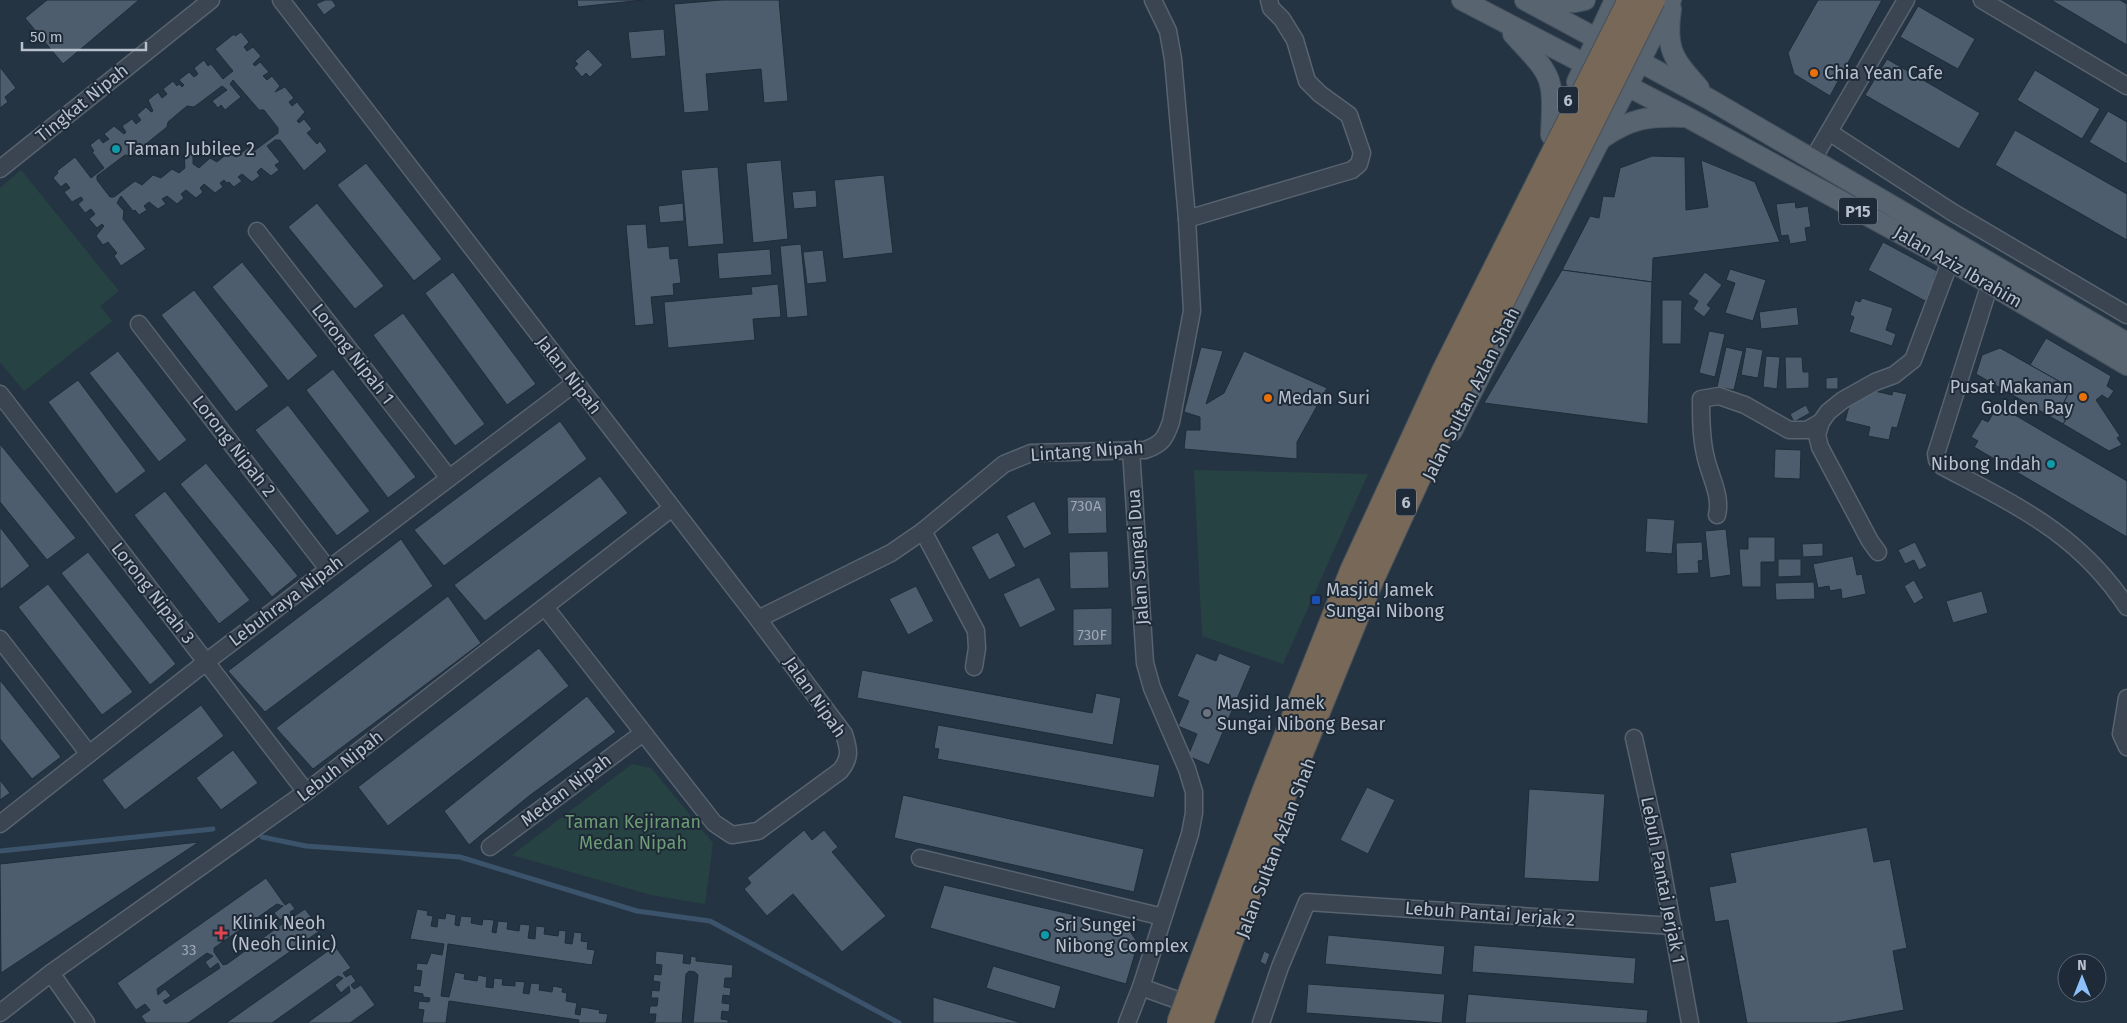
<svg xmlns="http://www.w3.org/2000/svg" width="2127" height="1023" viewBox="0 0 2127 1023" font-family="'Fira Sans',sans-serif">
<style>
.green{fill:#274243}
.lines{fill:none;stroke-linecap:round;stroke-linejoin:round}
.stream{stroke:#3b536b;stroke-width:5}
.building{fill:#4e5d6d;stroke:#202c39;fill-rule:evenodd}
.minor-casing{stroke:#58636f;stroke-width:19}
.major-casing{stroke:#46515e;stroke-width:22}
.minor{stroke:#3a4551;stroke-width:16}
.major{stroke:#586571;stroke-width:20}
.highway-bridge-casing{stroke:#44505c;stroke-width:26;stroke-linecap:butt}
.highway-bridge{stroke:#786857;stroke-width:24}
.food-dot{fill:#e8710a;stroke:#1e2a37;stroke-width:2}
.culture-dot{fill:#0f9aa8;stroke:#1e2a37;stroke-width:2}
.transit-dot{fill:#1a4fb4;stroke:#1e2a37;stroke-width:2}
.worship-dot{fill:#6b7280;stroke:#1e2a37;stroke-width:2}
.health-dot{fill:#e0444e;stroke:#1e2a37;stroke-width:2}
.labels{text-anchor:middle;stroke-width:4;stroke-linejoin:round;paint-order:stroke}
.number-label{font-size:15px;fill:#9da7b4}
.shield{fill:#1e2a37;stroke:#89939f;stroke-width:1}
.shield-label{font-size:16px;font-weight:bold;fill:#b7c0cc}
.poi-label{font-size:18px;fill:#b7c0cc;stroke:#1e2a37;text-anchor:start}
.street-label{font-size:18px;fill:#b7c0cc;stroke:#1e2a37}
.park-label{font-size:18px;fill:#6d9d74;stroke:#1e2a37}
</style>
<rect width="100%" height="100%" fill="#253442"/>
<!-- green -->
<g class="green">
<path d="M21 170 119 291 100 306 112 321 24 391 0 362V188Z"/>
<path d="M1194 470 1368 474 1283 664 1202 636Z"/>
<path d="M632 764 651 768 713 843 705 904 651 895 512 855Z"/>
</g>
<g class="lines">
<!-- stream -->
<g class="stream">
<path d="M262 837 306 846 460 857 637 911 710 921 899 1023"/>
<path d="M0 851 213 829"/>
</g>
</g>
<!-- building -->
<g class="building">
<path d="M47 0H139L63 64 25 18Z"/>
<path d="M325 0H332L336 6 324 15 316 4Z"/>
<path d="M577 0H643L578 7Z"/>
<path d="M722 0H779L788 101 764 103 761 69 706 74 709 111 684 113 674 4Z"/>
<path d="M1818 0H1882L1830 96 1794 74 1788 53Z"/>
<path d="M2051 0H2120L2127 4V45Z"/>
<path d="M1918 6 1975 39 1958 69 1900 37Z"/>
<path d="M664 29 666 56 631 59 628 32Z"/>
<path d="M241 32 249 42 244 47 247 51 253 47 261 56 253 64 255 66 260 62 269 72 263 76 267 80 272 76 280 86 275 92 285 87 294 98 289 102 292 106 297 102 305 112 297 121 299 123 304 119 312 129 307 133 317 144 320 141 327 151 304 171 280 140H275L267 146 280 162 275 165 279 170 271 176 261 168 257 172 260 176 252 182 242 174 238 177 242 181 234 187 229 182 227 183 224 180 220 183 223 187 215 193 204 184 200 188 203 192 196 198 186 190 181 194 184 198 177 204 167 196 162 199 166 204 158 209 149 202 144 206 147 210 139 215 135 210 133 211 121 196 117 203 124 211 123 219 146 249 121 266 114 256 117 253 108 242 103 245 96 236 104 226 102 224 97 228 89 219 95 214 91 209 85 213 78 204 83 200 81 197 72 202 64 192 70 188 66 183 61 187 53 178 58 173 57 171 75 157 91 178 104 168 92 152 94 151 90 145 99 138 103 143 109 139 104 134 114 126 124 134 126 132 122 126 132 119 136 124 141 120 137 115 146 107 151 112 153 111 148 100 158 92 162 98 167 94 163 89 173 81 177 86 179 84 182 87 184 85 179 80 189 72 194 77 198 74 194 68 204 60 208 66 211 64 223 79 233 71 215 49 234 34 235 36ZM233 80 259 110H264L278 128V133L254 151 249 147 236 157 228 153 217 162 210 158 199 168 193 164V154H184L185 168 179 173 172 169 161 178 153 175 142 185 135 181 114 197H110L97 180V176L125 155 131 156 167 127 168 122 187 106 194 107 222 86 227 90 212 101 218 108 221 105 225 110 241 97 230 84Z"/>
<path d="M588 49 603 65 590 77 586 73 582 77 574 68 578 64 575 61Z"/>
<path d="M1887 59 1980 113 1959 149 1865 95Z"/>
<path d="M0 67 16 88 5 97 8 102 0 108Z"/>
<path d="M2035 70 2100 109 2082 139 2017 100Z"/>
<path d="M2108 111 2127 122V164L2089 142Z"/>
<path d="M2015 130 2127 194V240L1995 165Z"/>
<path d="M1652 156 1685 157 1686 210 1708 207 1701 160 1755 182 1780 242 1653 258 1652 282 1562 270 1590 216 1599 218 1603 196 1614 197 1620 168Z"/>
<path d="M781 160 788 239 753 243 746 163Z"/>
<path d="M366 163 442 259 414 281 337 185Z"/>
<path d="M718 167 724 244 688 247 681 170Z"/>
<path d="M884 175 893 253 843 259 834 180Z"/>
<path d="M816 190 817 207 794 209 792 192Z"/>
<path d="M1795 202 1796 208 1808 206 1811 227 1805 228 1807 241 1790 244 1788 235 1781 236 1776 204Z"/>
<path d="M317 203 384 286 355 309 288 227Z"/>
<path d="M683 203 684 221 660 223 658 206Z"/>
<path d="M646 224 648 248 669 246 670 259 678 258 681 283 673 284 674 295 651 297 654 324 635 326 626 225Z"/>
<path d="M1883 242 1937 271 1934 278 1938 280 1925 301 1868 270Z"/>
<path d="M801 244 808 316 787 318 780 246Z"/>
<path d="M770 249 772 275 719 279 717 253Z"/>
<path d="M823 250 827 282 807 284 803 252Z"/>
<path d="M242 262 318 356 288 381 212 287Z"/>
<path d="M1730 269 1766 280 1753 321 1725 313 1735 283 1726 280Z"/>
<path d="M1562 270 1652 282 1648 424 1484 403Z"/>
<path d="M453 272 536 384 507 405 425 293Z"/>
<path d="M1705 272 1722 285 1707 305 1711 308 1704 317 1693 309 1698 301 1688 294Z"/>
<path d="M778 284 781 317 753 319 755 340 668 348 664 302 752 294 751 287Z"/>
<path d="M194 290 269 386 236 412 161 315Z"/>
<path d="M1862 298 1893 308 1886 330 1896 334 1892 346 1849 332 1854 317 1850 315 1855 300 1860 302Z"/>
<path d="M1662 300H1682L1681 344H1662Z"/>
<path d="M1797 307 1799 325 1761 329 1759 312Z"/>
<path d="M403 313 485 424 455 446 373 335Z"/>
<path d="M1709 331 1725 334 1715 377 1699 373Z"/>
<path d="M2046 338 2111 376 2107 386 2114 391 2108 399 2102 395 2096 400 2120 436 2117 438 2122 445 2109 451 2063 424 2071 411 2062 406 2071 388 2030 365Z"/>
<path d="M1201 347 1223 351 1206 404 1224 393 1244 351 1327 388 1297 442V459L1184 449 1186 430H1200V417L1184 412Z"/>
<path d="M1726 347 1743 351 1734 390 1717 387Z"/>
<path d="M1746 347 1763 350 1758 378 1741 375Z"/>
<path d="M2000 348 2071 388 2062 406 2071 411 2063 424 1976 374 1982 355Z"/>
<path d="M118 351 187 440 159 462 89 373Z"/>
<path d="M1766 356 1780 357 1777 389 1763 387Z"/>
<path d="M1785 357H1802L1803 372H1809V388L1786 389Z"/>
<path d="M333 369 416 477 388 498 306 390Z"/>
<path d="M1838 377V389H1826V378Z"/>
<path d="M78 380 146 471 116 494 48 402Z"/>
<path d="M1866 389 1892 395 1893 391 1907 394 1897 428 1892 427 1889 440 1868 436 1870 427 1845 421 1852 395 1864 398Z"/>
<path d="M288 405 370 511 337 536 255 430Z"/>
<path d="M1806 405 1810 413 1794 422 1790 414Z"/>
<path d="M1998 405 2127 481V537L1974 447 1978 441 1971 437 1982 419 1988 422Z"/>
<path d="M560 421 587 459 444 566 414 530Z"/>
<path d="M0 444 76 538 47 560 0 502Z"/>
<path d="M1775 449 1801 450 1800 479 1774 478Z"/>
<path d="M206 463 298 576 272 597 180 484Z"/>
<path d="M600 476 628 513 485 621 454 585Z"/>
<path d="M165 491 250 600 219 624 134 515Z"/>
<path d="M1067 497H1106L1107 533 1068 534Z"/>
<path d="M1034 501 1052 534 1024 549 1006 516Z"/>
<path d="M1647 518 1675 520 1672 554 1645 552Z"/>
<path d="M0 527 30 566 1 589 0 587Z"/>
<path d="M1726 529 1731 575 1710 578 1705 531Z"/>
<path d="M998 532 1016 566 989 580 971 547Z"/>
<path d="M1748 537H1775V562H1761V587H1742L1739 549H1748Z"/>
<path d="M401 539 433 586 265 712 228 671Z"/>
<path d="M1702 542 1703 560 1698 561 1699 573 1677 574 1676 543Z"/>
<path d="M1915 542 1927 566 1919 570 1914 560 1905 564 1898 550Z"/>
<path d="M1823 543V556L1803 557 1802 544Z"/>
<path d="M1108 551 1109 588 1070 589 1069 552Z"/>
<path d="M88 552 176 664 150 685 61 573Z"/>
<path d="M1853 556 1857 575 1862 574 1866 594 1842 599 1841 589 1830 591 1829 586 1818 588 1813 564Z"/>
<path d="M1778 559H1801V576L1778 577Z"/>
<path d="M1039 577 1056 610 1020 628 1003 594Z"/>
<path d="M1914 580 1924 598 1914 604 1904 586Z"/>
<path d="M1814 582 1815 599 1776 600 1775 583Z"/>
<path d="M48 584 133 692 102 715 18 607Z"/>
<path d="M916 586 934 621 908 635 889 599Z"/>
<path d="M1982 591 1988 613 1953 623 1946 601Z"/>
<path d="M448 596 481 643 313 769 276 728Z"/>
<path d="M1112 608V645L1073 646V609Z"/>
<path d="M539 648 569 686 388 826 358 787Z"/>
<path d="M1196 653 1216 661 1219 653 1251 666 1209 765 1188 756 1197 734 1178 726 1189 701 1177 696Z"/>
<path d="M862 670 1092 713 1096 693 1121 698 1113 745 857 698Z"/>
<path d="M0 680 61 757 32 779 0 739Z"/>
<path d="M587 696 616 732 529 796 469 845 444 811Z"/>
<path d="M201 705 224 736 125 810 102 780Z"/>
<path d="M938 725 1160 765 1154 798 937 759 939 749 934 748Z"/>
<path d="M233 750 258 783 221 810 196 778Z"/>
<path d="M0 780 10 793 0 800Z"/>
<path d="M1367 787 1395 800 1368 854 1340 840Z"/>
<path d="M1529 789 1605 794 1599 882 1524 878Z"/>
<path d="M903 795 1144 849 1134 892 894 838Z"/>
<path d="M1867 827 1874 862 1890 859 1907 948 1893 951 1904 1010 1836 1023H1747L1728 920 1715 922 1709 887 1736 882 1730 853Z"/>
<path d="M804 830 812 840 824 830 838 847 832 852 886 916 842 952 793 894 767 916 744 889 751 883 747 878Z"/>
<path d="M199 842 1 973 0 864Z"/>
<path d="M266 878 285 905 290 902 295 909 290 912 293 917 305 909 321 930 188 1023H146L141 1016 150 1010 145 1004 136 1010 117 983ZM277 904 283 906 274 913 280 920 288 914 289 919 227 964 223 965 214 952V948ZM207 953 213 956 205 962 210 969 218 963 220 968 166 1004 163 1001 171 996 165 989 158 995 157 989Z"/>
<path d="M944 885 1127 927 1138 943 1126 984 930 928Z"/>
<path d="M417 909 428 911 427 915 433 916 431 926 437 927 438 918 445 919 446 913 456 915 455 925 459 926 461 916 472 917 471 923 482 925 483 919 494 920 492 932 496 933 498 921 508 922 507 929 519 931 520 924 530 925 528 938 535 939 536 926 545 927 544 934 558 936 559 930 566 931 565 943 572 944 574 932 582 933 581 941 588 942 587 949 595 950 592 965 448 944 441 996 449 997 455 972 465 974 464 979 477 981 478 975 487 977 486 987 493 988 494 978 503 979 502 985 515 986V981L525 982 523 993 529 994 531 983 540 984 539 990 552 992 553 986 563 988 562 992 567 993 566 1001 577 1003 575 1014 580 1015 581 1007 600 1010 599 1013 608 1014 606 1023H578L579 1020 449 1001 446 1023H422L424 1010 418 1009 419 1001 429 1002 430 998 423 997V994L413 992 414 985 420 986 422 971 416 970 417 963 427 964 431 953 442 955 444 944 410 939Z"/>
<path d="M1328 935 1445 946 1442 975 1325 964Z"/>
<path d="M1474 945 1636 958 1634 984 1472 972Z"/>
<path d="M335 946 351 968 343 973 346 977 351 974 356 981 351 985 354 989 361 985 375 1005 350 1023H307L350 992 349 986 341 993 335 985 343 978 338 976 272 1023H226Z"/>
<path d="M656 951 684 954 683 963 690 964 691 956 696 957V961L733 965 732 978H725L724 987 731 988 730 996 723 995 722 1003 730 1004 729 1012 722 1011 721 1019 728 1020V1023H693L698 975 695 972 689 971 686 974 682 1023H648L655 1022 656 1014H649L650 1006H657L658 998H651L652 990 659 991 660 982 653 981 654 974 661 975 662 965 655 964Z"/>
<path d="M1264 951 1270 954 1266 965 1260 962Z"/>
<path d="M993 966 1061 986 1055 1009 986 988Z"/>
<path d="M1308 984 1445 994 1442 1023 1306 1013Z"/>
<path d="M1468 994 1648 1010 1647 1023H1465Z"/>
<path d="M933 997 1022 1023H933Z"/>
</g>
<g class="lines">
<!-- minor casing -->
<g class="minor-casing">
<g id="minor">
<path d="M281 0 758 619 844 734C849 749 851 758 840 771L758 831 732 835 714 823 545 607"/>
<path d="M1982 0 2127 86"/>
<path d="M1829 132 1952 212 2127 315"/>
<path d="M1813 159 1906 0"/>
<path d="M0 169 211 0"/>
<path d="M1187 219 1352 170 1359 164 1362 153 1349 115 1320 94 1307 81 1295 40 1282 19 1271 8 1269 0"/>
<path d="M257 231 449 478"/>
<path d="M1993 274 1936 454 1937 460 1942 466C2017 506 2078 533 2127 607"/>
<path d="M139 324 328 569"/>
<path d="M0 394 306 792"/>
<path d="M1717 515C1722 495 1709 475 1705 454 1701 436 1701 418 1701 399L1719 396 1745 405 1789 430H1807L1821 422"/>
<path d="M923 531 976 631 977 648 974 667"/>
<path d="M1878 552 1870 541 1820 447 1817 435 1821 422 1828 412 1843 400 1875 382 1894 375 1913 360 1954 251"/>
<path d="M758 619 891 553 923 531 1004 464 1031 453 1145 450C1162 444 1165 439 1171 422L1192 311 1187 219 1173 59 1168 31 1153 0"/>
<path d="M0 639 89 754"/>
<path d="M2127 698 2121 734 2127 747"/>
<path d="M1634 738 1658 846 1690 1023"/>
<path d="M0 824 206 662 575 383"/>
<path d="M490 847 643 733"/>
<path d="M920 858 1163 917"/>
<path d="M51 973 86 1023"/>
<path d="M1141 987 1180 1001"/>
<path d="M0 1013 51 973 306 792 672 508"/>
<path d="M1127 1023 1141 987 1190 834 1194 813V792L1187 769 1152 688 1145 663 1131 450"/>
<path d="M1261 1023 1280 967 1307 902 1673 926"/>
</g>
</g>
<!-- major casing -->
<g class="major-casing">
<g id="major">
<path d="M1462 0 1687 117 1949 260 2127 365"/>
<path d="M1525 0 1709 99 2127 343"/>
<path d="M1532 2H1575L1585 0"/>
<path d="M1671 9C1665 49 1673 59 1699 88"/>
<path d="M1513 34C1553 77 1554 75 1551 135"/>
<path d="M1577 82 1615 0"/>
<path d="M1602 138C1632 118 1648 116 1683 117"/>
<path d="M1452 431 1671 0"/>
</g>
</g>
<!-- minor -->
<use href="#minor" class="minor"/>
<!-- major -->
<use href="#major" class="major"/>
<!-- highway-bridge casing -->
<g class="highway-bridge-casing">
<g id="highway-bridge">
<path d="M1179 1023 1264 792 1352 571 1444 371 1630 0"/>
<path d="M1201 1023 1284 795 1372 579 1467 372 1653 0"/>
</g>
</g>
<!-- highway-bridge -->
<use href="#highway-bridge" class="highway-bridge"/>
</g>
<!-- markers -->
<g class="food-dot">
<circle cx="1814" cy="73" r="5"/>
<circle cx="2083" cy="397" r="5"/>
<circle cx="1268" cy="398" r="5"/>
</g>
<g class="culture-dot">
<circle cx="116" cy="149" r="5"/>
<circle cx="2051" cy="464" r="5"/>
<circle cx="1045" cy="935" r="5"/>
</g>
<rect class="transit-dot" x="1311" y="595" width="10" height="10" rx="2.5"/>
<circle class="worship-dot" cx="1207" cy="713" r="5"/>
<path class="health-dot" d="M218.5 925.5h5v5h5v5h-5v5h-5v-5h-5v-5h5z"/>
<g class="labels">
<!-- number labels -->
<g class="number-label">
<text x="1086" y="511">730A</text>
<text x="1092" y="640">730F</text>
<text x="189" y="955">33</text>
</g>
<!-- shield labels -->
<g class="shield">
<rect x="1558" y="86.5" width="20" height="27" rx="4"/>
<rect x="1839" y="197.5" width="38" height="27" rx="4"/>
<rect x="1396" y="488.5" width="20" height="27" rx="4"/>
</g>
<g class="shield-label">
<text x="1568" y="106">6</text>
<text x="1858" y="217">P15</text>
<text x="1406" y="508">6</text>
</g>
<!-- poi labels -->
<g class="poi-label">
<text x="1824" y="79">Chia Yean Cafe</text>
<text x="126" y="155">Taman Jubilee 2</text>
<text x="2073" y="393" text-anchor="end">Pusat Makanan<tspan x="2073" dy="21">Golden Bay</tspan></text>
<text x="1278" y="404">Medan Suri</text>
<text x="2041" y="470" text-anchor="end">Nibong Indah</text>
<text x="1326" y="596">Masjid Jamek<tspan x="1326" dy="21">Sungai Nibong</tspan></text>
<text x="1217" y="709">Masjid Jamek<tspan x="1217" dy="21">Sungai Nibong Besar</tspan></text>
<text x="232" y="929">Klinik Neoh<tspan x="232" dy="21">(Neoh Clinic)</tspan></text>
<text x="1055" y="931">Sri Sungei<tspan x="1055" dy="21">Nibong Complex</tspan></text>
</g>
<!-- street labels -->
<g class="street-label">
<text transform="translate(82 103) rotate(-39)" y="6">Tingkat Nipah</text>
<text transform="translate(1958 267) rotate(30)" y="6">Jalan Aziz Ibrahim</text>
<text transform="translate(353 354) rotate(52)" y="6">Lorong Nipah 1</text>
<text transform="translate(569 375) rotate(52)" y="6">Jalan Nipah</text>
<text transform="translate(1471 394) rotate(-63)" y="6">Jalan Sultan Azlan Shah</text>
<text transform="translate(234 446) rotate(52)" y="6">Lorong Nipah 2</text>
<text transform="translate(1087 451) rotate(-4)" y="6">Lintang Nipah</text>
<text transform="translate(1138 557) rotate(-94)" y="6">Jalan Sungai Dua</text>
<text transform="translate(153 593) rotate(52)" y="6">Lorong Nipah 3</text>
<text transform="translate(286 601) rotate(-37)" y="6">Lebuhraya Nipah</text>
<text transform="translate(815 697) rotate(55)" y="6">Jalan Nipah</text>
<text transform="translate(340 766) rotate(-38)" y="6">Lebuh Nipah</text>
<text transform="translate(566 790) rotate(-37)" y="6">Medan Nipah</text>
<text transform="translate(1276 848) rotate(-69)" y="6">Jalan Sultan Azlan Shah</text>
<text transform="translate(1663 880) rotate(79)" y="6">Lebuh Pantai Jerjak 1</text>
<text transform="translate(1490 914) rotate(4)" y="6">Lebuh Pantai Jerjak 2</text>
</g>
<!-- park labels -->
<g class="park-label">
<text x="633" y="828">Taman Kejiranan<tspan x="633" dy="21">Medan Nipah</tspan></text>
</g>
</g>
<!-- north arrow -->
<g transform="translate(2082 978)"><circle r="24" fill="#1e2a37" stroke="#5b6673"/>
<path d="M0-4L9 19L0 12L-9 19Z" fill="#8dc0fa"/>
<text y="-8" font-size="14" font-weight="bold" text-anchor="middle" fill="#b7c0cc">N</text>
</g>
<!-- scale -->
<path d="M22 42v8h124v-8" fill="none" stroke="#b7c0cc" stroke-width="2.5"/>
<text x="30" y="42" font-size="15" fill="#b7c0cc" stroke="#1e2a37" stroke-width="4" paint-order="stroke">50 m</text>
</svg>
